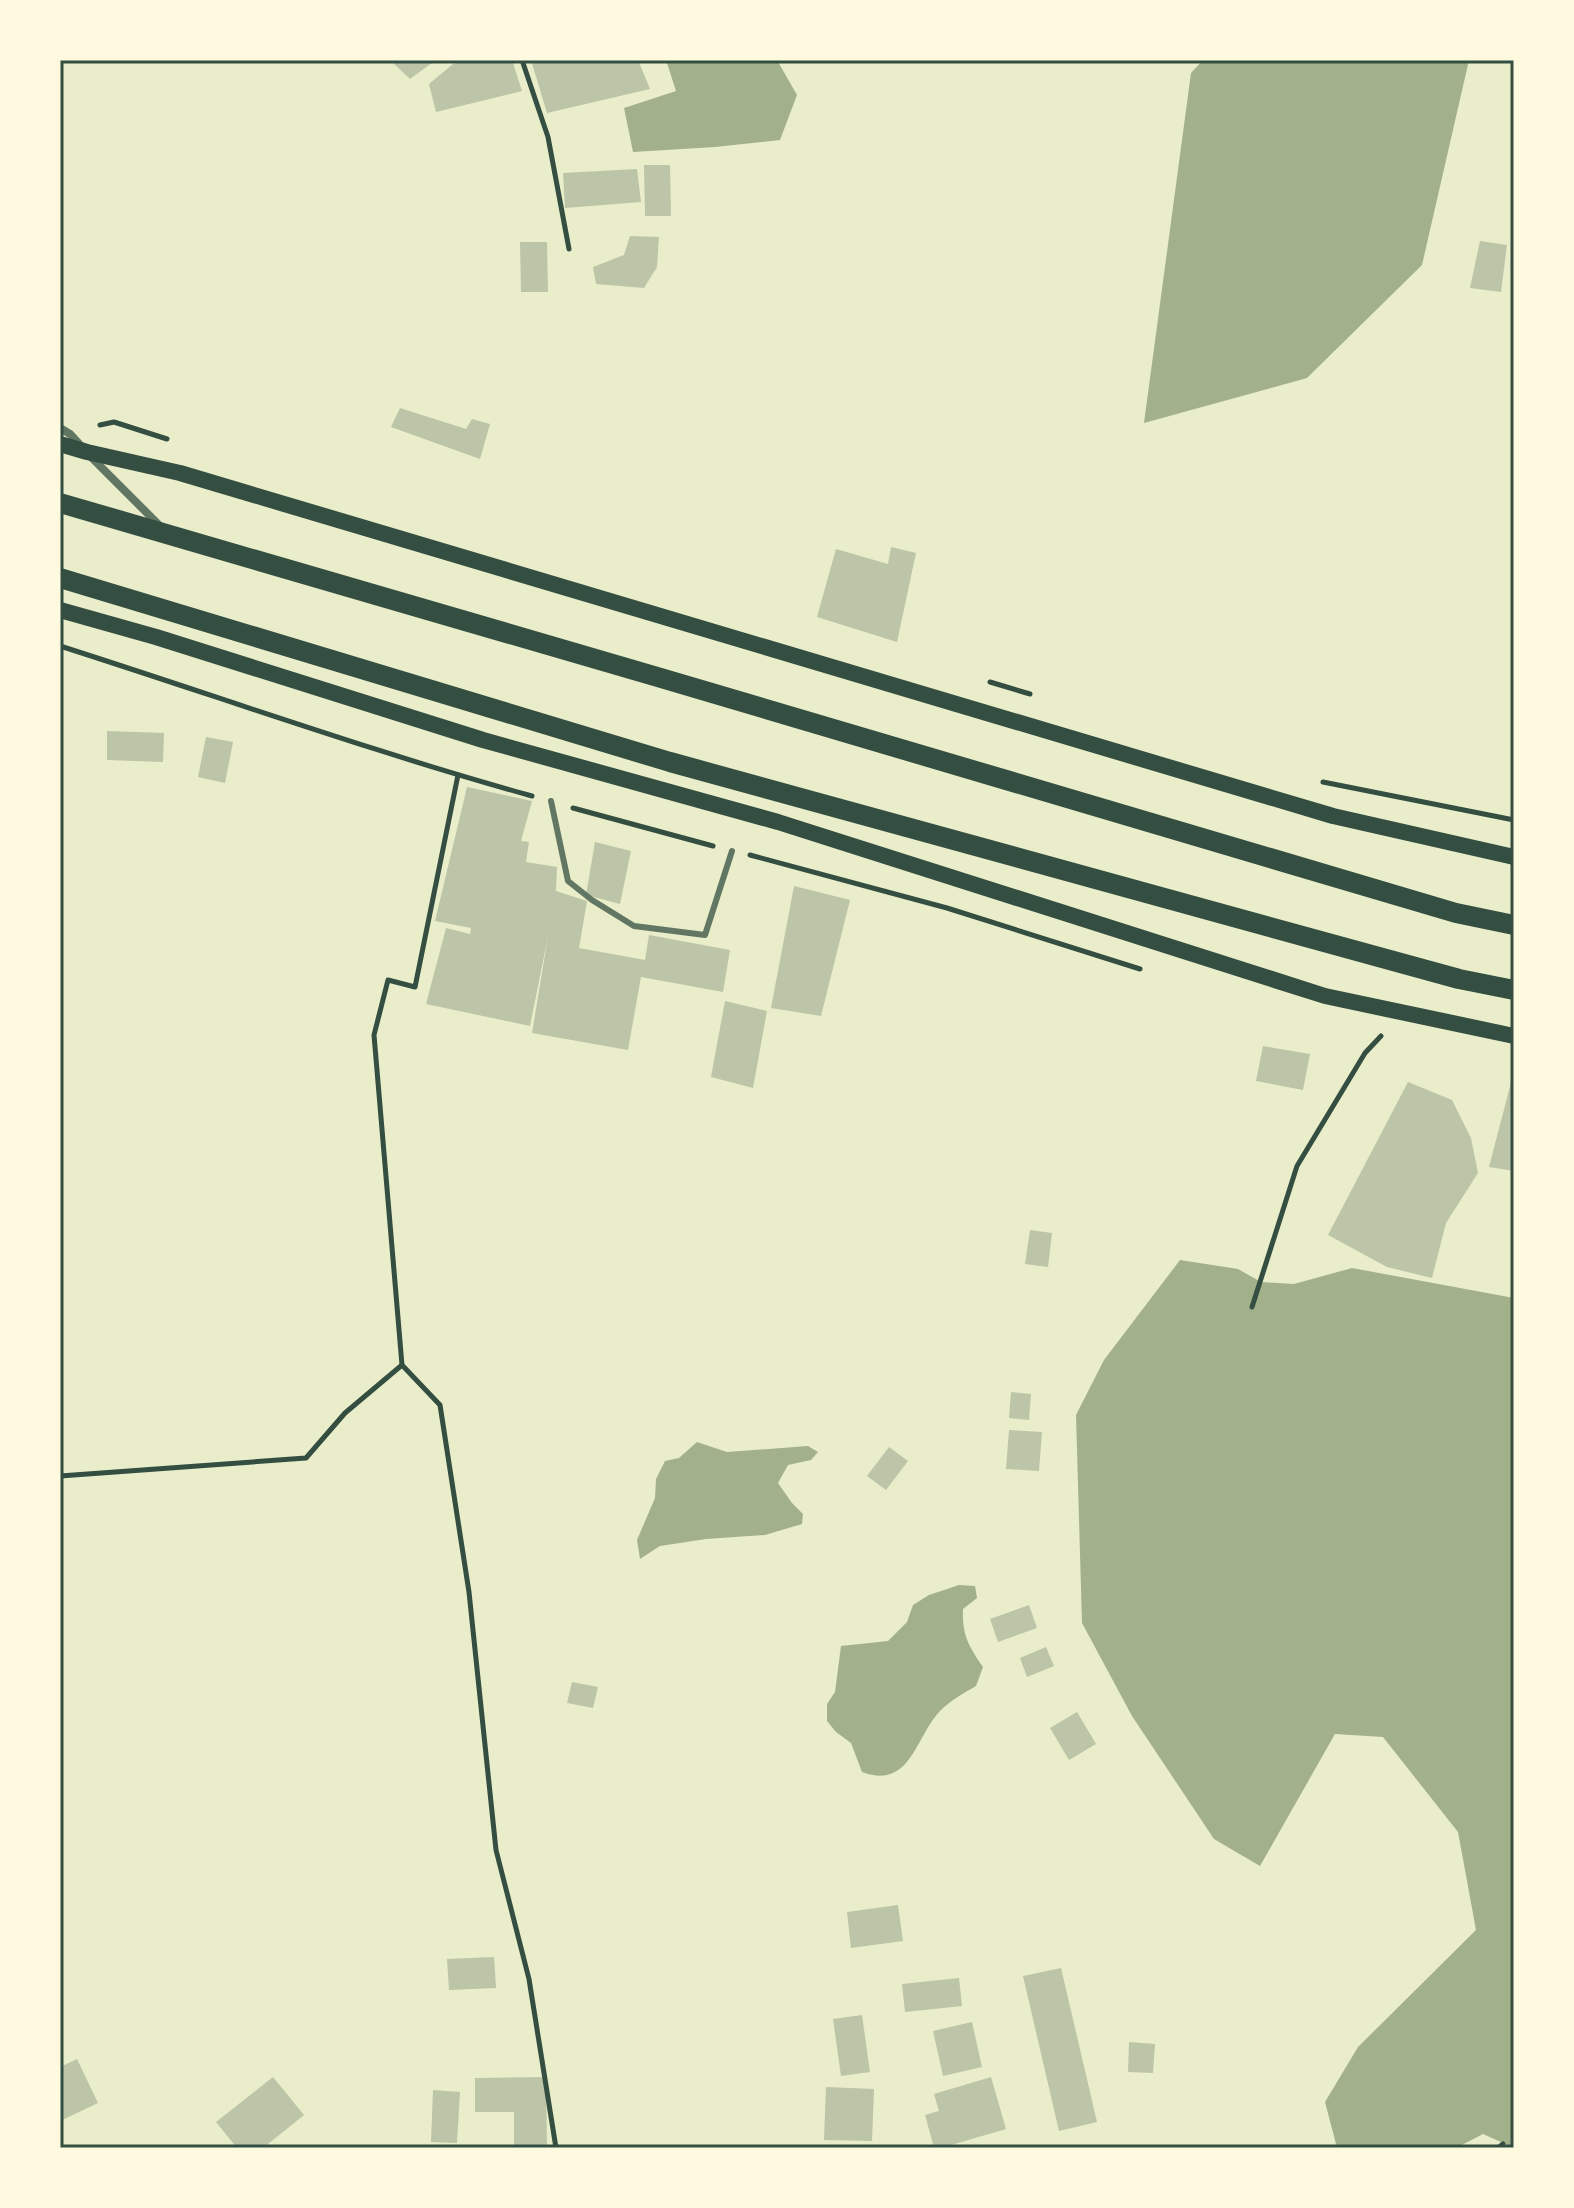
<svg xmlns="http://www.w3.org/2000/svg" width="1574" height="2208" viewBox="0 0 1574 2208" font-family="'Work Sans',sans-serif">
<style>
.water{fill:#a3b18a}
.building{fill:#bcc5a7}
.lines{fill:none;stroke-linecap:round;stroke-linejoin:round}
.path{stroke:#344e41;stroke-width:5}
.service{stroke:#617663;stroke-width:6}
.minor{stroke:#617663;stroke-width:8}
.secondary{stroke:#344e41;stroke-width:16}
.primary{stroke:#344e41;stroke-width:20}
.neatline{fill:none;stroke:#344e41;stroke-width:3}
</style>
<rect width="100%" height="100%" fill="#e9edc9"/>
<!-- water -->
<g class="water">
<path d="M666 60H777L797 95 780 140 715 147 633 152 624 108 676 91Z"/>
<path d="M1203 60H1469L1422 265 1307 378 1144 423 1191 73Z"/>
<path d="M1180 1260 1238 1269 1261 1282 1294 1284 1352 1268 1514 1298V2148L1483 2134 1456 2148H1341L1336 2144 1325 2102 1358 2047 1476 1930 1458 1832 1383 1737 1335 1734 1260 1866 1214 1839 1132 1716 1082 1623 1076 1415 1104 1360Z"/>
<path d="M697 1442 727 1452 808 1446 818 1452 811 1460 788 1465 778 1483 792 1503 803 1514 802 1524 765 1535 706 1539 660 1546 640 1559 637 1540 655 1498 656 1479 665 1461 679 1458Z"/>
<path d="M959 1585 975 1586 977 1598 963 1609C962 1636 969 1646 983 1667L976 1686C964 1693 951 1700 940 1711 915 1737 911 1790 862 1772L851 1743 836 1732 827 1721V1704L835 1692 841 1646 888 1641 907 1622 913 1605 929 1595Z"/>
</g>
<!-- building -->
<g class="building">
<path d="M390 60H436L410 79Z"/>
<path d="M468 60H512L522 91 436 112 429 84 453 64Z"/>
<path d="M531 60H638L650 89 547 113Z"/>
<path d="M644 165H670L671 216H645Z"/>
<path d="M637 169 641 202 565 208 563 173Z"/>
<path d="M630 236 659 237 657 267 644 288 596 284 593 267 624 255Z"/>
<path d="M1480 241 1507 245 1501 292 1470 288Z"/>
<path d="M520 242H547L548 292H521Z"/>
<path d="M400 408 466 429 472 419 490 424 480 459 391 427Z"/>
<path d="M891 547 916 553 897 642 817 617 836 549 888 564Z"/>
<path d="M107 731 164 733 163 762 107 760Z"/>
<path d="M206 737 233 742 225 783 198 777Z"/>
<path d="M467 787 532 801 521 841 529 842 526 862 557 867 556 891 587 901 579 948 645 960 649 935 730 950 723 992 641 977 628 1050 532 1033 548 936 530 1026 426 1004 446 928 470 934 471 928 435 921Z"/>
<path d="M595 842 631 851 620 904 586 895Z"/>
<path d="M794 886 850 900 821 1016 771 1008Z"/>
<path d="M725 1001 767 1011 753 1088 711 1077Z"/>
<path d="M1263 1046 1310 1054 1303 1090 1256 1081Z"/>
<path d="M1513 1075H1514V1171L1489 1167Z"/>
<path d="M1408 1082 1452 1100 1471 1138 1478 1173 1446 1223 1432 1278 1387 1267 1328 1235Z"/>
<path d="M1030 1230 1052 1233 1048 1267 1025 1264Z"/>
<path d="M1011 1392 1031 1394 1029 1420 1009 1418Z"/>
<path d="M1009 1430 1042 1432 1039 1471 1006 1469Z"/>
<path d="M889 1447 908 1461 886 1490 867 1476Z"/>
<path d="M1029 1605 1037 1628 998 1642 990 1619Z"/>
<path d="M1046 1647 1054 1666 1027 1677 1020 1658Z"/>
<path d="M572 1682 598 1687 593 1708 567 1703Z"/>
<path d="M1077 1712 1096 1744 1069 1760 1050 1728Z"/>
<path d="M898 1905 903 1941 851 1948 847 1912Z"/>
<path d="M494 1957 496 1988 449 1990 447 1959Z"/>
<path d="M1061 1968 1097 2122 1059 2131 1023 1976Z"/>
<path d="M959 1978 962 2006 905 2012 902 1984Z"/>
<path d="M862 2015 870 2072 841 2076 833 2019Z"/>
<path d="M972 2022 982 2067 943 2076 933 2031Z"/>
<path d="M1129 2042 1155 2044 1153 2073 1128 2072Z"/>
<path d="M77 2059 98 2103 60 2121V2067Z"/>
<path d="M273 2077 304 2115 263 2148H237L216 2122Z"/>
<path d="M546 2077 547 2148H514V2112H475V2078Z"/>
<path d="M991 2077 1006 2129 941 2148H934L925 2115 939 2111 934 2094Z"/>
<path d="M826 2087 874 2089 872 2141 824 2140Z"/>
<path d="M433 2090 460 2092 457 2143 431 2142Z"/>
</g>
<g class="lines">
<!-- path -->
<g class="path">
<path d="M522 60 548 137 569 249"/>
<path d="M100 425 114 422 167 439"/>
<path d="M60 646C217 696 373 752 532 796"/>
<path d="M990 682 1030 694"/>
<path d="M458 775 415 987 388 980 374 1035 402 1365 440 1405 469 1592 496 1850 529 1979 556 2148"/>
<path d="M1323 782 1514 820"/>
<path d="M573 808 713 846"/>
<path d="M750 855 947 908 1140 969"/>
<path d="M1252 1307 1297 1166 1365 1053 1381 1036"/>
<path d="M60 1476 306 1458 345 1413 402 1365"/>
<path d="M1498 2148 1503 2144"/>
</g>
<!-- service -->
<path class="service" d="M551 801 568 881 592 900 634 926 705 935 732 851"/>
<!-- minor -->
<g class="minor">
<path d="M60 428 70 434 82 447"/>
<path d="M91 457 161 527"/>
</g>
<!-- secondary -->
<g class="secondary">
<path d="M60 444 87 452 180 473 1333 816 1514 857"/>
<path d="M60 610 156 637 483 740 778 822 1325 996 1514 1036"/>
</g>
<!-- primary -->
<g class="primary">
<path d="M60 503 661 678 1456 913 1514 925"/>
<path d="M60 578 670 762 1459 979 1514 990"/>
</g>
</g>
<!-- border -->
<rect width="1574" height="2208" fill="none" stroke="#fefae0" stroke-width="124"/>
<rect x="62" y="62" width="1450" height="2084" class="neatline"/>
</svg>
